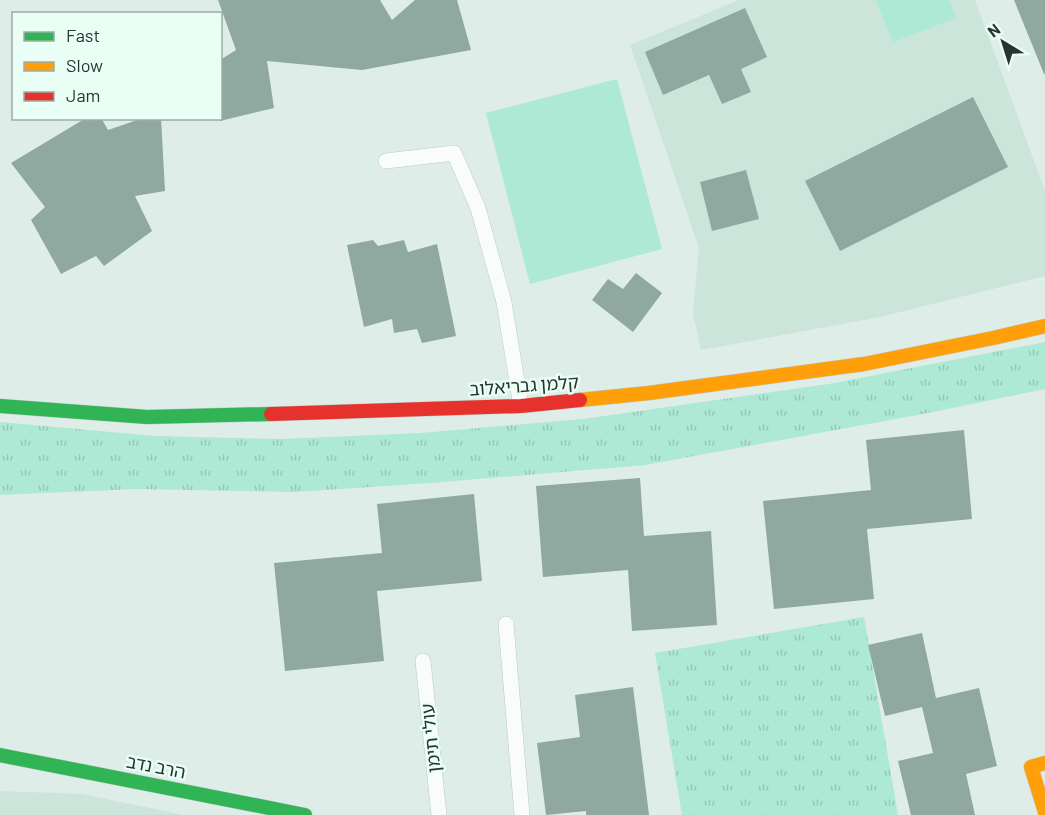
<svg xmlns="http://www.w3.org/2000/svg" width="1045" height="815" viewBox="0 0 1045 815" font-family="Barlow,'Noto Sans Hebrew',sans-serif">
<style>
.built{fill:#cbe5db}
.park{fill:url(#park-tufts)}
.garden{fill:#ade9d4}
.building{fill:#8fa8a0}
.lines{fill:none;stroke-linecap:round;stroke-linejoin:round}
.lane-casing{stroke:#becac5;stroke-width:16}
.fast-casing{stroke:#becac5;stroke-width:15}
.slow-casing{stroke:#becac5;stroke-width:15}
.jam-casing{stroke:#becac5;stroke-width:15}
.lane{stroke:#fafcfb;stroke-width:15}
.fast{stroke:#30b455;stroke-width:14}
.slow{stroke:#ff9f0a;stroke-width:14}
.jam{stroke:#e5322d;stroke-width:14}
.labels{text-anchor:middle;stroke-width:5;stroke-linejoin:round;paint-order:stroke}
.street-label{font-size:18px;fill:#29332f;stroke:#e9fff6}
</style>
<defs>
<pattern id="park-tufts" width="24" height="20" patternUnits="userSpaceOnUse" patternTransform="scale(1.5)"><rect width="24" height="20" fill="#ade9d4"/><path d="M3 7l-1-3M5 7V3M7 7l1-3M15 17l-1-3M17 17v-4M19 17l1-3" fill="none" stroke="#95c8b6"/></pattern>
</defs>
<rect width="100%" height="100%" fill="#deede7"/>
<!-- built -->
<g class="built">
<path d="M739 0H975L1045 191V276L880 317 701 350 693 314 699 248 630 45Z"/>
<path d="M0 791 82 794 184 815H0Z"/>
</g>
<!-- park -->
<g class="park">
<path d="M1045 342V389L923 414 645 465 430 483 295 492 136 489 0 495V422L155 436 280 439 421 433 583 419 829 384Z"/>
<path d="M864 617 898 815H682L655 653Z"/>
</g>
<!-- garden -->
<g class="garden">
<path d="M876 0H949L956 18 893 42Z"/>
<path d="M617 79 662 249 530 284 486 113Z"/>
</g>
<!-- building -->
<g class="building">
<path d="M218 0H380L392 20 415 0H457L471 50 362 70 267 61 274 108 220 121V60L236 50Z"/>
<path d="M1014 0H1045V74H1044Z"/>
<path d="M745 8 767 57 741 69 751 92 722 104 709 75 663 95 645 52Z"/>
<path d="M973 97 1008 167 840 251 805 181Z"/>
<path d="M86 118H101L108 130 143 118H161L165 191 135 196 152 231 104 266 96 256 61 274 31 220 45 207 11 163Z"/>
<path d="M746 170 759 219 712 231 700 182Z"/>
<path d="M373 240 378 246 404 240 408 252 437 244 456 336 422 343 417 329 394 333 392 319 364 327 347 245Z"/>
<path d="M636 273 662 293 633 332 592 300 608 279 623 289Z"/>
<path d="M964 430 972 519 867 529 874 599 774 609 763 501 871 490 866 440Z"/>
<path d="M640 478 644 536 711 531 717 625 632 631 628 570 543 577 536 486Z"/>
<path d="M474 494 482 581 377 591 384 661 285 671 274 563 382 553 377 504Z"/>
<path d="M922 633 936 698 979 688 997 766 966 774 975 815H911L898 761 933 753 922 707 885 716 868 645Z"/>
<path d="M633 687 649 815H586V811L546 815 537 743 580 737 575 695Z"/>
</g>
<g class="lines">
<!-- lane casing -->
<g class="lane-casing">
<g id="lane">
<path d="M386 161 454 153 478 208 504 302 521 406"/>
<path d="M506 624 522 815"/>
<path d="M423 661 439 815"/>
</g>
</g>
<!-- fast casing -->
<g class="fast-casing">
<g id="fast">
<path d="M0 406 147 417 271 414"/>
<path d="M0 755 305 815"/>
</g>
</g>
<!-- slow casing -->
<g class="slow-casing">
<g id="slow">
<path d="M580 400 649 393 864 364 993 338 1045 326"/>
<path d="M1045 763 1031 767 1045 812"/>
</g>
</g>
<!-- jam casing -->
<g class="jam-casing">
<path id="jam" d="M271 414 521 406 580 400"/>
</g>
<!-- lane -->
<use href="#lane" class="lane"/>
<!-- fast -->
<use href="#fast" class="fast"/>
<!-- slow -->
<use href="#slow" class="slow"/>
<!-- jam -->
<use href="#jam" class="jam"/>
</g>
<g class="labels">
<!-- street labels -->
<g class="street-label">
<text transform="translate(524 386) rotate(-4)" y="6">קלמן גבריאלוב</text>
<text transform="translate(431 738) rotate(-96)" y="6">עולי תימן</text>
<text transform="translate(156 767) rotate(11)" y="6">הרב נדב</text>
</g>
</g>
<!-- legend -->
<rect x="12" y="12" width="210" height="108" fill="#e9fff6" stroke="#9cada6" stroke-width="1.5"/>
<rect x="24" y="32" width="30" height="9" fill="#30b455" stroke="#9cada6" stroke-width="1.5"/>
<text x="66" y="42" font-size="18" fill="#29332f">Fast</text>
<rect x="24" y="62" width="30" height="9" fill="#ff9f0a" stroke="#9cada6" stroke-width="1.5"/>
<text x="66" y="72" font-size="18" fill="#29332f">Slow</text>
<rect x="24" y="92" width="30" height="9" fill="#e5322d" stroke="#9cada6" stroke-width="1.5"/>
<text x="66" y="102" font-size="18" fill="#29332f">Jam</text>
<!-- north arrow -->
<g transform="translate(1003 42) rotate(322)" stroke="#e9fff6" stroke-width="4.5" paint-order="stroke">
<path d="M0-4.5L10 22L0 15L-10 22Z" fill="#29332f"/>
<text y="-9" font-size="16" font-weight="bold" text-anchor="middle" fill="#29332f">N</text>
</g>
</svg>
